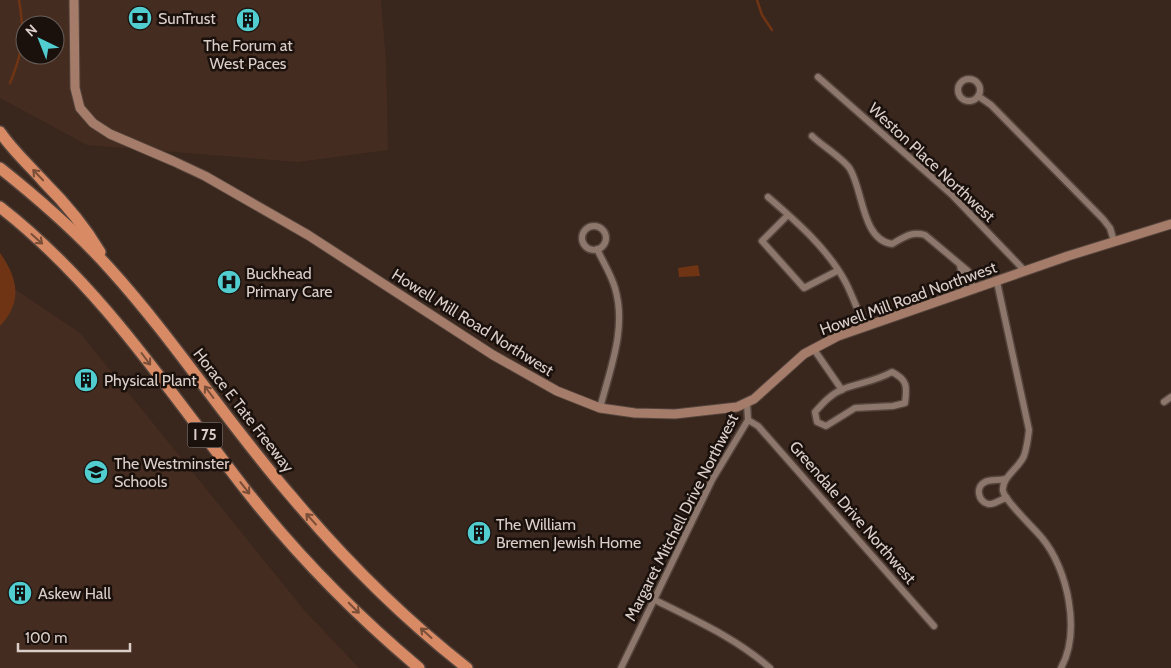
<svg xmlns="http://www.w3.org/2000/svg" width="1171" height="668" viewBox="0 0 1171 668" font-family="Cabin,sans-serif">
<style>
.built{fill:#452c20;fill-rule:evenodd}
.water{fill:#6f3413}
.lines{fill:none;stroke-linecap:round;stroke-linejoin:round}
.stream{stroke:#6f3413;stroke-width:2.5}
.street-casing{stroke:#54443c;stroke-width:9}
.secondary-casing{stroke:#54443c;stroke-width:11}
.highway-casing{stroke:#54443c;stroke-width:14}
.street{stroke:#8d766b;stroke-width:6}
.secondary{stroke:#a47c69;stroke-width:9}
.highway{stroke:#d88a64;stroke-width:11}
.oneway{stroke:#794e38}
.labels{text-anchor:middle;stroke-width:5;stroke-linejoin:round;paint-order:stroke}
.shield{fill:#1a110d;stroke:#a19590;stroke-width:1}
.shield-label{font-size:15px;font-weight:bold;fill:#dbcec8}
.poi-label{font-size:16px;fill:#dbcec8;stroke:#1a110d;text-anchor:start}
.street-label{font-size:16px;fill:#dbcec8;stroke:#1a110d}
</style>
<rect width="100%" height="100%" fill="#39261d"/>
<!-- built -->
<g class="built">
<path d="M0 0H381L386 61 388 150 298 162 87 145 0 98ZM25 25H55V55H25Z"/>
<path d="M0 279 80 333 305 611 359 668H0Z"/>
</g>
<!-- water -->
<g class="water">
<path d="M0 253C18 278 23 302 0 326Z"/>
<path d="M698 265 700 276 679 277 678 268Z"/>
</g>
<g class="lines">
<!-- stream -->
<g class="stream">
<path d="M757 0 762 15 772 30"/>
<path d="M10 83C24 48 25 37 19 0"/>
</g>
<!-- street casing -->
<g class="street-casing">
<g id="street">
<path d="M818 77 951 194 1025 271"/>
<circle cx="969" cy="90" r="11"/>
<path d="M978 96 991 105 1103 219 1110 228 1114 241"/>
<path d="M812 136C821 145 844 159 850 169 863 190 862 240 892 244 904 237 912 231 925 235L968 271 974 290"/>
<path d="M768 197C797 222 828 249 846 283 853 297 858 312 865 326"/>
<path d="M788 215 762 241 804 288 837 271"/>
<circle cx="594" cy="238" r="12"/>
<path d="M597 249C603 262 611 274 615 288 627 328 610 369 600 408"/>
<path d="M960 265 965 293"/>
<path d="M997 282 1029 430C1028 439 1027 447 1024 456 1019 468 1001 478 1003 491 1005 501 1034 528 1042 538 1068 569 1081 632 1061 668"/>
<path d="M813 348 842 390"/>
<path d="M892 372C908 380 907 387 905 403L893 406 855 408 826 426 817 422 815 412C823 403 831 394 843 389 859 383 876 381 892 372Z"/>
<path d="M1164 402 1171 397"/>
<path d="M748 420 758 426 934 626"/>
<path d="M1005 479C998 481 991 479 985 482 975 487 978 501 988 504 994 505 1000 499 1007 498"/>
<path d="M655 600C695 620 736 638 770 668"/>
<path d="M621 668 712 480 748 420 747 404"/>
</g>
</g>
<!-- secondary casing -->
<g class="secondary-casing">
<path id="secondary" d="M74 0 75 88 80 108 93 123 110 134 173 161 205 176 308 235 493 355 557 391 600 408 635 413 675 414 737 407 754 399 804 354 838 336 1068 256 1171 224"/>
</g>
<!-- highway casing -->
<g class="highway-casing">
<g id="highway">
<path d="M0 132C13 151 29 165 44 182 65 203 85 227 100 252"/>
<path d="M0 168C39 199 78 233 111 270 176 342 228 424 292 497 344 559 403 618 467 668"/>
<path d="M0 207C99 284 169 391 245 489 296 554 356 615 419 668"/>
</g>
</g>
<!-- street -->
<use href="#street" class="street"/>
<!-- secondary -->
<use href="#secondary" class="secondary"/>
<!-- highway -->
<use href="#highway" class="highway"/>
</g>
<!-- one-way arrows -->
<defs><path id="oneway-shaft" d="M-6 0H5M1.5-3L5.5 0L1.5 3" fill="none" stroke-width="1.6" stroke-linecap="round" stroke-linejoin="round" transform="scale(1.25)"/></defs>
<g class="oneway">
<use href="#oneway-shaft" transform="translate(38 175) rotate(-134)"/>
<use href="#oneway-shaft" transform="translate(37 239) rotate(42)"/>
<use href="#oneway-shaft" transform="translate(146 359) rotate(53)"/>
<use href="#oneway-shaft" transform="translate(209 392) rotate(-127)"/>
<use href="#oneway-shaft" transform="translate(245 488) rotate(52)"/>
<use href="#oneway-shaft" transform="translate(311 519) rotate(-132)"/>
<use href="#oneway-shaft" transform="translate(354 608) rotate(45)"/>
<use href="#oneway-shaft" transform="translate(426 633) rotate(-138)"/>
</g>
<!-- icons -->
<defs>
<g id="bank-disc" transform="scale(1.25)"><circle r="9.5" fill="#52cdcf" stroke="#1a110d"/><path d="M-6-4H6V4H-6ZM0-2.3a2.3 2.3 0 1 0 0 4.6a2.3 2.3 0 1 0 0-4.6Z" fill="#111"/></g>
<g id="building-disc" transform="scale(1.25)"><circle r="9.5" fill="#52cdcf" stroke="#1a110d"/><path d="M-4-6H4V6H1V3H-1V6H-4ZM-2.5-4.3h1.7v1.8h-1.7ZM.8-4.3h1.7v1.8H.8ZM-2.5-1h1.7V.8h-1.7ZM.8-1h1.7V.8H.8Z" fill="#111"/></g>
<g id="hospital-disc" transform="scale(1.25)"><circle r="9.5" fill="#52cdcf" stroke="#1a110d"/><path d="M-5-5h3v3.5h4V-5h3V5h-3V1.5h-4V5h-3Z" fill="#111"/></g>
<g id="school-disc" transform="scale(1.25)"><circle r="9.5" fill="#52cdcf" stroke="#1a110d"/><path d="M0-5L7-2L0 1L-7-2ZM-4 1L0 2.5L4 1V4Q0 6-4 4Z" fill="#111"/></g>
</defs>
<g fill-rule="evenodd">
<use href="#bank-disc" x="140" y="18"/>
<use href="#building-disc" x="248" y="20"/>
<use href="#hospital-disc" x="229" y="282"/>
<use href="#building-disc" x="86" y="380"/>
<use href="#school-disc" x="96" y="472"/>
<use href="#building-disc" x="479" y="533"/>
<use href="#building-disc" x="20" y="593"/>
</g>
<g class="labels">
<!-- shield labels -->
<rect class="shield" x="187.5" y="422.5" width="35" height="25" rx="4"/>
<g class="shield-label">
<text x="205" y="440">I 75</text>
</g>
<!-- poi labels -->
<g class="poi-label">
<text x="158" y="24">SunTrust</text>
<text x="248" y="51" text-anchor="middle">The Forum at<tspan x="248" dy="18">West Paces</tspan></text>
<text x="246" y="279">Buckhead<tspan x="246" dy="18">Primary Care</tspan></text>
<text x="104" y="386">Physical Plant</text>
<text x="114" y="469">The Westminster<tspan x="114" dy="18">Schools</tspan></text>
<text x="496" y="530">The William<tspan x="496" dy="18">Bremen Jewish Home</tspan></text>
<text x="38" y="599">Askew Hall</text>
</g>
<!-- street labels -->
<g class="street-label">
<text transform="translate(932 162) rotate(43)" y="6">Weston Place Northwest</text>
<text transform="translate(908 298) rotate(-20)" y="6">Howell Mill Road Northwest</text>
<text transform="translate(473 322) rotate(32)" y="6">Howell Mill Road Northwest</text>
<text transform="translate(244 410) rotate(52)" y="6">Horace E Tate Freeway</text>
<text transform="translate(853 512) rotate(49)" y="6">Greendale Drive Northwest</text>
<text transform="translate(681 517) rotate(-63)" y="6">Margaret Mitchell Drive Northwest</text>
</g>
</g>
<!-- north arrow -->
<g transform="translate(40 40) rotate(317)"><circle r="24" fill="#1a110d" stroke="#675d58"/>
<path d="M0-4L9 19L0 12L-9 19Z" fill="#52cdcf"/>
<text y="-8" font-size="14" font-weight="bold" text-anchor="middle" fill="#dbcec8">N</text>
</g>
<!-- scale -->
<path d="M18 643v8h112v-8" fill="none" stroke="#dbcec8" stroke-width="2.5"/>
<text x="25" y="643" font-size="15" fill="#dbcec8" stroke="#1a110d" stroke-width="4" paint-order="stroke">100 m</text>
</svg>
